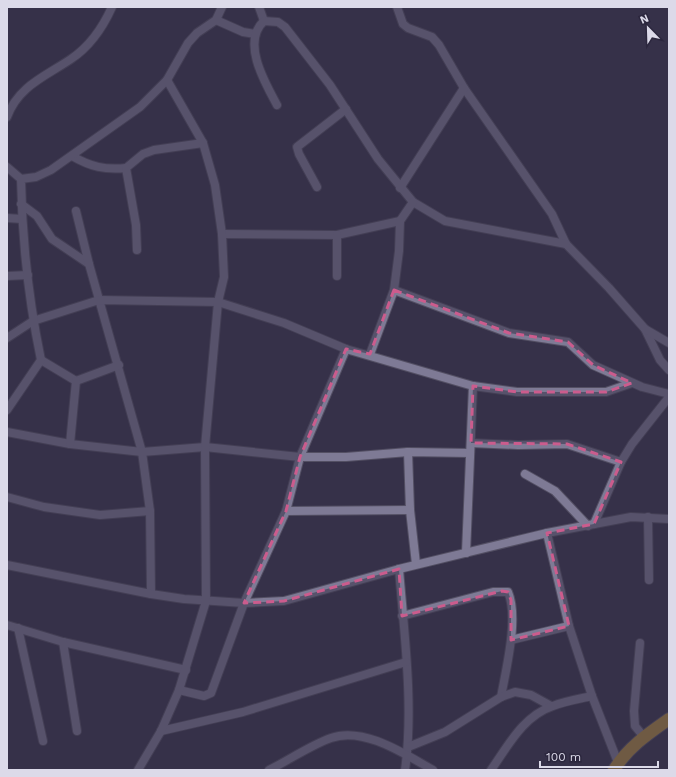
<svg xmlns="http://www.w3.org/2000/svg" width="676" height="777" viewBox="0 0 676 777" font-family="'Work Sans',sans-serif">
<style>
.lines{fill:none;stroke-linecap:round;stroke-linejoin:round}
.street-casing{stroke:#534f63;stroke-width:10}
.highway-casing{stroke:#534f63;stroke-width:14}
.street{stroke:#7e7a95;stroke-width:8}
.highway{stroke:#b38c3d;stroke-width:12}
.marked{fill:none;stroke:#cb5c8d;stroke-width:3;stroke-dasharray:8 5;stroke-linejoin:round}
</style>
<rect width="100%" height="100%" fill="#363149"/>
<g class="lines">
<!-- street casing -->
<g class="street-casing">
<g id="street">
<path d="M259 7 264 21"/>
<path d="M397 7 403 24 408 28 432 37 439 45 464 88 552 214 566 244 609 288 645 329 660 360 669 370"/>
<path d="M216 20 243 32 255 34"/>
<path d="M277 105C265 83 241 42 264 21L278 22 285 27 330 85 378 159 413 202 445 221 566 244"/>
<path d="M7 117C18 86 46 76 71 59 89 47 103 27 112 7"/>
<path d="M72 156C91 167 105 170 126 168"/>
<path d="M7 167 21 179"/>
<path d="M317 187 299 154 297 147 346 109"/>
<path d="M400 188 464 88"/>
<path d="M21 204 37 216 52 239 89 264 142 452 150 511 151 594"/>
<path d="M76 211 89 264"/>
<path d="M7 218 22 219"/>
<path d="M222 234 337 235 400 221"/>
<path d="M137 250 136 225 126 168 143 154 154 150 203 143"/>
<path d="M7 276 28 275"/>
<path d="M337 276V235"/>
<path d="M394 290 509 333 568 342 593 365 642 387 669 394"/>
<path d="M645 329 669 343"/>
<path d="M7 338 33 321 99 300 218 302 284 323 346 349 473 386 517 392H606L632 383"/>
<path d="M370 354 394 290 399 251 400 221 413 202"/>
<path d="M41 360 76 381"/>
<path d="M76 381 119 365"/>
<path d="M7 410 41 360C29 302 22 238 21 179L36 177 51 170 140 107 167 80 188 43 197 33 216 20 222 7"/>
<path d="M7 432 70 444 142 452 205 447 300 457H346L408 452 470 453"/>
<path d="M471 443 518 445 567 444 621 462"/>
<path d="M70 444 76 381"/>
<path d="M408 452 410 510 416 564"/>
<path d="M525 474 555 491 588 526"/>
<path d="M7 497 44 507 100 515 150 511"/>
<path d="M286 511 410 510"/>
<path d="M648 517 649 580"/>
<path d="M594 524 621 462 632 444 669 397"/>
<path d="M547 533 569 626 592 696 619 765"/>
<path d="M466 553 473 386"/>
<path d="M7 565 151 594 184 599 244 603 284 601 399 569 547 533 631 517 669 519"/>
<path d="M399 569C404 632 414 707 405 770"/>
<path d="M402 616 493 592H508C519 618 506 669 501 697"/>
<path d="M7 625 63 642 186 670"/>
<path d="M18 628 43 741"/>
<path d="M511 640 569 626"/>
<path d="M63 642 77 731"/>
<path d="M640 643 634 711 635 726 644 737"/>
<path d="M179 690 204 696 211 693 244 603 286 511 300 457 346 349"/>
<path d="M161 731 243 712 406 662"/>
<path d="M408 747 445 732 501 697 515 692 531 695 551 706"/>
<path d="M138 770 161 731 179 690 206 601 205 447 218 302 224 277 222 234 215 185 203 143 167 80"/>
<path d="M269 770C289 760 311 745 331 738 364 726 406 755 433 770"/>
<path d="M491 770C508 746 523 716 553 706 565 701 579 699 592 696"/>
</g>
</g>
<!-- highway casing -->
<g class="highway-casing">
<path id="highway" d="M614 770C627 748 649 733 669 719"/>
</g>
<!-- street -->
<use href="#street" class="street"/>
<!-- highway -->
<use href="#highway" class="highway"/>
</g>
<!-- marked area -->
<path d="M0 0H676V777H0ZM394 290 509 333 568 342 593 365 632 383 606 392H517L473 386 471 443 567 444 621 462 594 524 547 533 569 626 511 640V600L508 592 502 591 402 616 399 569 284 601 244 603 286 511 300 457 346 349 370 354Z" fill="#363149" fill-opacity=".55" fill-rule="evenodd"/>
<path class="marked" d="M394 290 509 333 568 342 593 365 632 383 606 392H517L473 386 471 443 567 444 621 462 594 524 547 533 569 626 511 640V600L508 592 502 591 402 616 399 569 284 601 244 603 286 511 300 457 346 349 370 354Z"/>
<!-- border -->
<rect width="676" height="777" fill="none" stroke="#dcdae9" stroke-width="16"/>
<!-- north arrow -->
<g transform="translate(648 28) rotate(337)" stroke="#2c273e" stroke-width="3" paint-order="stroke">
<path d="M0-3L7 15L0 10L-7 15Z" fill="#dcdae9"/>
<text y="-6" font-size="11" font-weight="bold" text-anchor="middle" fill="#dcdae9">N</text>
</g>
<!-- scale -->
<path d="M540 761v6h118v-6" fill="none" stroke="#dcdae9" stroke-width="2"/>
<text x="546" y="761" font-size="12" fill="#dcdae9" stroke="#2c273e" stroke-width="3" paint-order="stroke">100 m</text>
</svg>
